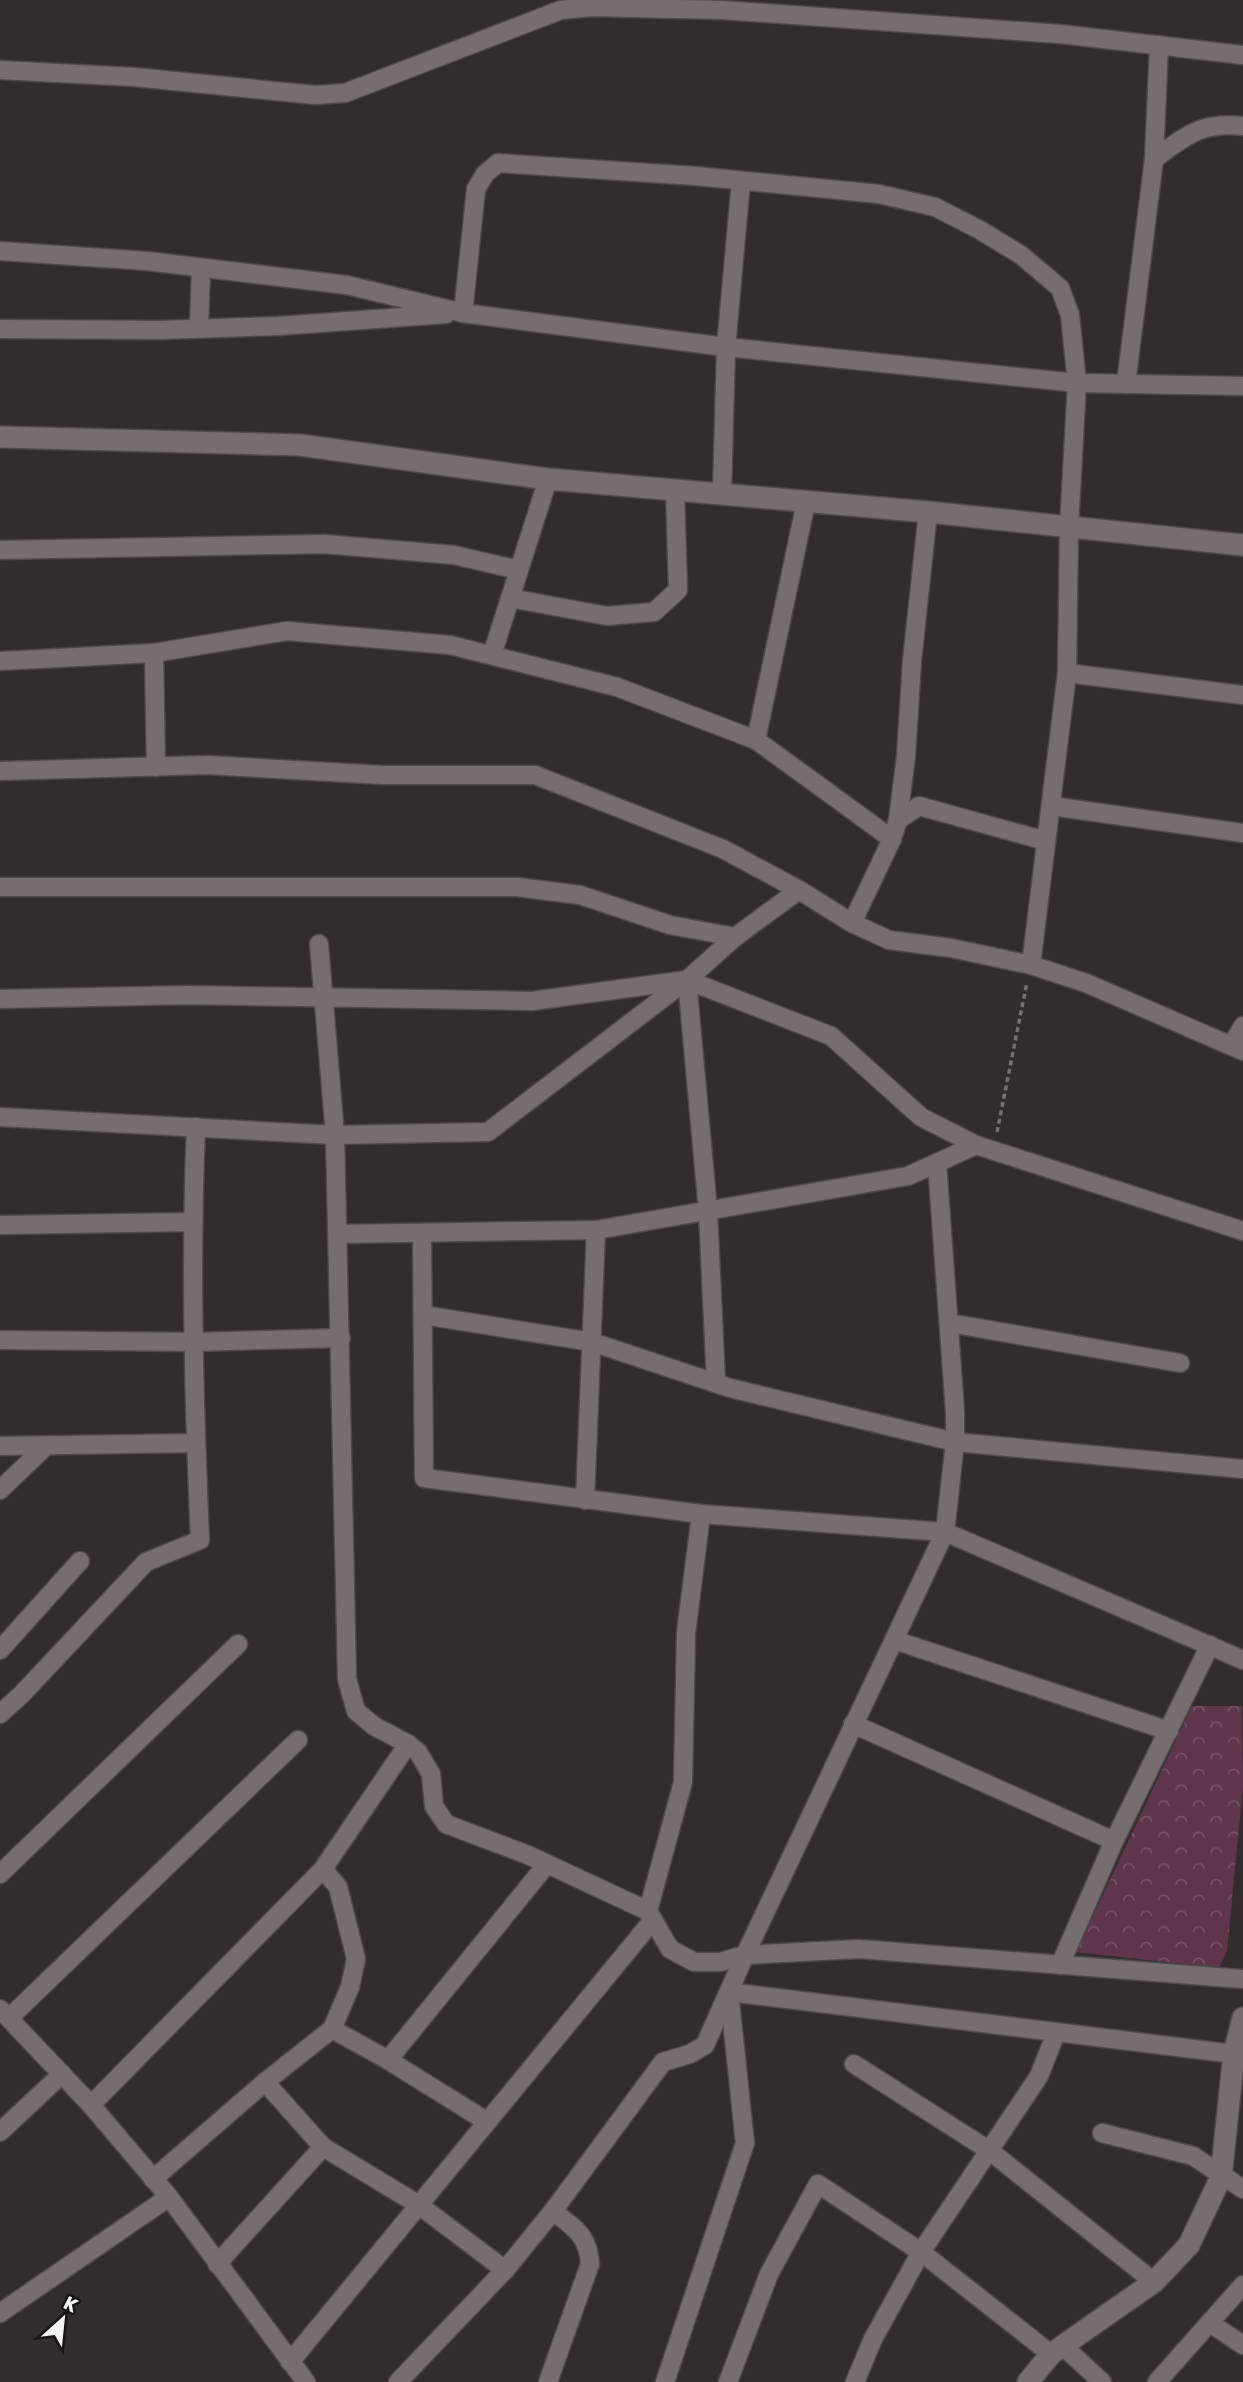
<svg xmlns="http://www.w3.org/2000/svg" width="1243" height="2382" viewBox="0 0 1243 2382" font-family="Rubik,sans-serif">
<style>
.park{fill:url(#park-crowns)}
.lines{fill:none;stroke-linecap:round;stroke-linejoin:round}
.minor-casing{stroke:#4f494c;stroke-width:21}
.tertiary-casing{stroke:#4f494c;stroke-width:24}
.path{stroke:#756f71;stroke-width:3.5;stroke-dasharray:5 3.5;stroke-linecap:butt}
.minor{stroke:#766d71;stroke-width:18}
.tertiary{stroke:#766d71;stroke-width:21}
</style>
<defs>
<pattern id="park-crowns" width="20" height="18" patternUnits="userSpaceOnUse" patternTransform="scale(1.75)"><rect width="20" height="18" fill="#5e354b"/><path d="M2 6a3 3 0 1 1 6 0M12 15a3 3 0 1 1 6 0" fill="none" stroke="#765366"/></pattern>
</defs>
<rect width="100%" height="100%" fill="#332c2f"/>
<!-- park -->
<path class="park" d="M1192 1706H1242L1243 1786 1227 1951 1219 1968 1076 1952Z"/>
<g class="lines">
<!-- minor casing -->
<g class="minor-casing">
<g id="minor">
<path d="M0 70 134 77 315 95 345 93 561 10 591 7 722 10 1060 34 1243 55"/>
<path d="M1154 159C1187 135 1200 122 1243 126"/>
<path d="M0 251 147 261 347 285 463 313 726 347 1077 383 1243 386"/>
<path d="M463 313 476 189 485 174 498 163 696 176 879 194 935 207 980 230 1021 255 1060 288 1070 315 1077 383 1069 527 1067 673 1031 965"/>
<path d="M199 328 201 268"/>
<path d="M0 329 161 330 278 326 446 314"/>
<path d="M1126 384 1154 159 1159 45"/>
<path d="M722 494 726 347 741 181"/>
<path d="M0 550 324 544 454 555 519 570"/>
<path d="M510 598 607 616 654 612 678 590 675 491"/>
<path d="M154 653 156 767"/>
<path d="M492 655 548 479"/>
<path d="M0 661 154 653 287 631 450 645 617 687 756 740 892 839"/>
<path d="M1067 673 1243 695"/>
<path d="M756 740 806 502"/>
<path d="M0 771 207 765 383 775H535L723 849 799 890 852 923 889 940 951 948 1031 965 1086 983 1243 1051"/>
<path d="M1051 806 1243 833"/>
<path d="M898 820 919 806 1046 841"/>
<path d="M0 887H517L580 895 670 925 735 937 799 890"/>
<path d="M852 923 892 839 898 820 906 756 912 661 928 512"/>
<path d="M319 944 335 1135 347 1679 356 1711 374 1726 408 1744 418 1752 431 1774 434 1806 446 1824 528 1855 648 1911 670 1949 694 1962H720L745 1955 859 1949 1243 1979"/>
<path d="M0 999 189 995 532 1001 687 980 735 937"/>
<path d="M1232 1045 1243 1026"/>
<path d="M0 1117 335 1135 488 1132 684 982"/>
<path d="M0 1225 192 1222"/>
<path d="M422 1233 424 1478 701 1514 945 1532 1243 1660"/>
<path d="M338 1234 596 1230 908 1176 976 1145"/>
<path d="M423 1315 592 1342 730 1388 955 1442 1243 1469"/>
<path d="M949 1323 1180 1363"/>
<path d="M0 1340 194 1342 341 1338"/>
<path d="M716 1383 708 1211 687 980 831 1036 921 1117 976 1145 1243 1231"/>
<path d="M0 1446 196 1443"/>
<path d="M0 1490 46 1446"/>
<path d="M585 1500 596 1230"/>
<path d="M894 1640 1169 1731"/>
<path d="M0 1650 80 1561"/>
<path d="M0 1714 21 1695 146 1562 200 1540C194 1403 190 1265 196 1127"/>
<path d="M853 1724 1114 1841"/>
<path d="M0 1874 238 1644"/>
<path d="M648 1911 683 1782 686 1633 701 1514"/>
<path d="M1060 1965 1114 1841 1210 1645"/>
<path d="M0 2009 91 2105 169 2197 306 2382"/>
<path d="M9 2018 298 1740"/>
<path d="M332 2029 388 2060 486 2121"/>
<path d="M388 2060 547 1864"/>
<path d="M854 2064 990 2151 1154 2282"/>
<path d="M265 2082 323 2147 419 2205 505 2270"/>
<path d="M91 2105 323 1869 408 1744"/>
<path d="M0 2132 62 2074"/>
<path d="M1102 2133 1193 2156 1243 2189"/>
<path d="M153 2179 265 2082 332 2029 350 1987 356 1959 338 1887 323 1869"/>
<path d="M217 2264 323 2147"/>
<path d="M0 2313 169 2197"/>
<path d="M1210 2323 1243 2345"/>
<path d="M1063 2346 1102 2382"/>
<path d="M290 2362 653 1920"/>
<path d="M398 2382 505 2270 553 2211 663 2062 690 2054 705 2045 745 1955 945 1532 955 1442V1412L937 1163"/>
<path d="M548 2382 590 2264C588 2234 574 2228 553 2211"/>
<path d="M665 2382 745 2143 729 1992 1243 2055"/>
<path d="M728 2382 769 2274 818 2184 921 2252 1051 2354"/>
<path d="M855 2382 873 2339 921 2252 1039 2076 1056 2033"/>
<path d="M1157 2382 1243 2285"/>
</g>
</g>
<!-- tertiary casing -->
<g class="tertiary-casing">
<g id="tertiary">
<path d="M0 437 300 445 548 479 928 512 1243 545"/>
<path d="M1028 2382 1051 2354 1154 2282 1189 2245 1221 2177 1234 2053 1243 2018"/>
</g>
</g>
<!-- path -->
<path class="path" d="M997 1132 1027 982"/>
<!-- minor -->
<use href="#minor" class="minor"/>
<!-- tertiary -->
<use href="#tertiary" class="tertiary"/>
</g>
<!-- north arrow -->
<g transform="translate(63 2319) rotate(27)" stroke="#181517" stroke-width="5" paint-order="stroke">
<path d="M0-5L12 26L0 18L-12 26Z" fill="#f7f2f4"/>
<text y="-10" font-size="19" font-weight="bold" text-anchor="middle" fill="#f7f2f4">K</text>
</g>
</svg>
